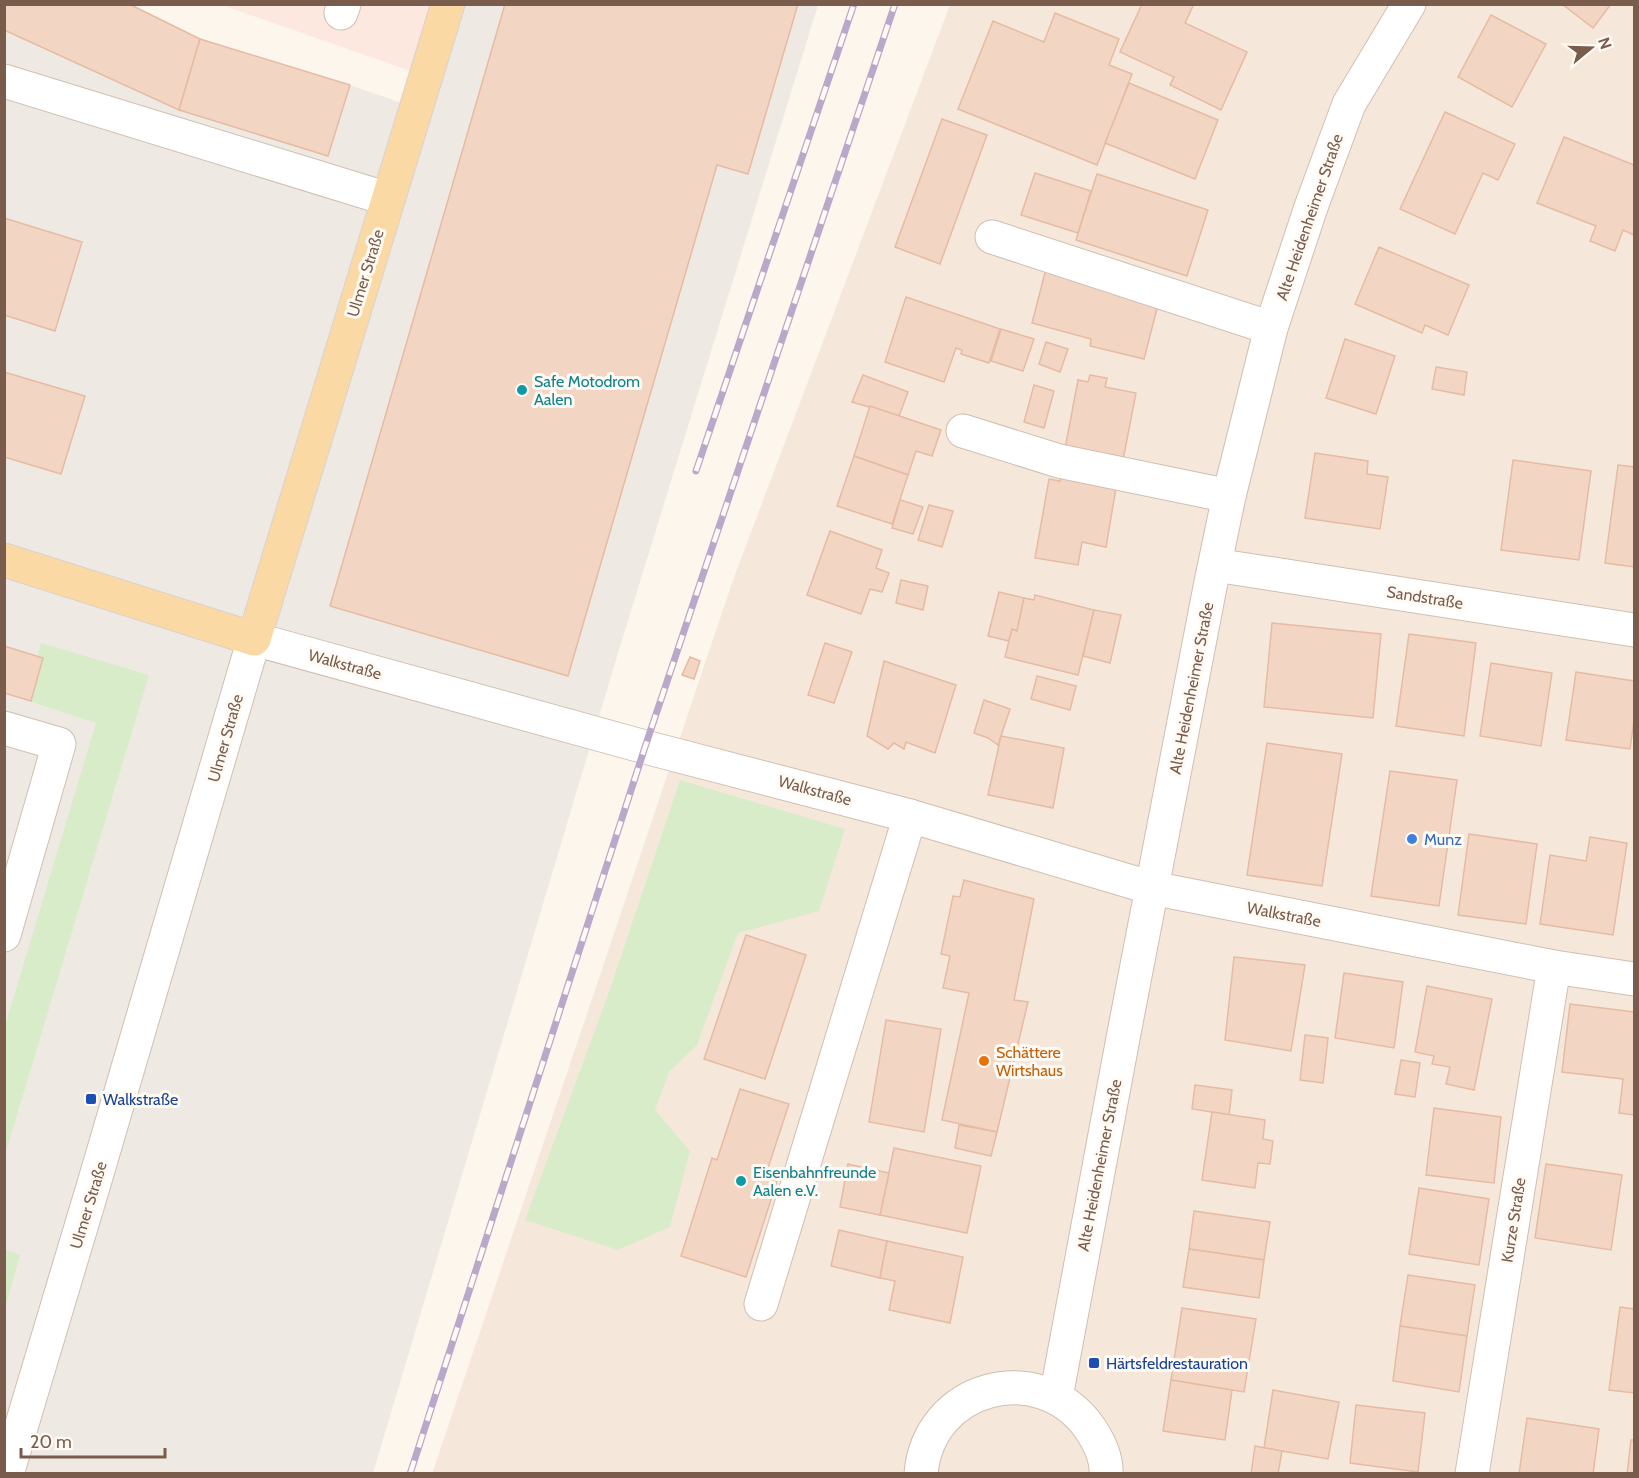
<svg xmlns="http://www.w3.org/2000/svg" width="1639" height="1478" viewBox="0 0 1639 1478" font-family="Cabin,sans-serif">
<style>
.residential{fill:#f5e8da}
.commercial{fill:#fde8e0}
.industrial{fill:#efe9e4}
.green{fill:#d8ecc9}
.building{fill:#f3d5c3;stroke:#e6bba3;stroke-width:1.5}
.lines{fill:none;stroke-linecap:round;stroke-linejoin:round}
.minor-casing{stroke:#d1beb0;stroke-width:35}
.major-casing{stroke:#dad1cd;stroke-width:35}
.minor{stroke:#fff;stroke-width:33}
.major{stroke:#fbd9a5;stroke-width:33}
.rail-casing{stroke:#b9a8c9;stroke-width:7}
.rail{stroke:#fffaf3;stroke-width:4.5;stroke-dasharray:14;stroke-linecap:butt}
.culture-dot{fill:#0f9aa8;stroke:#fffaf3;stroke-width:2}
.shop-dot{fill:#3f7fe0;stroke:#fffaf3;stroke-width:2}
.food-dot{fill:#e8710a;stroke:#fffaf3;stroke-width:2}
.transit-dot{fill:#1a4fb4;stroke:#fffaf3;stroke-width:2}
.labels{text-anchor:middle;stroke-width:6;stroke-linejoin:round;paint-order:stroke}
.street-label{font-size:16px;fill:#7a5c4d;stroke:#fffaf3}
.culture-label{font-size:16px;fill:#0d838f;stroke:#fffaf3;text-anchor:start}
.shop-label{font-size:16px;fill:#366cbe;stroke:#fffaf3;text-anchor:start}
.food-label{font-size:16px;fill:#c56008;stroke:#fffaf3;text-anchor:start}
.transit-label{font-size:16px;fill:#164399;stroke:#fffaf3;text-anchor:start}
</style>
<rect width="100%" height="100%" fill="#fdf6ec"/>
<!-- residential -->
<path class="residential" d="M950 5H1634V1473L432 1474 733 580Z"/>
<!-- commercial -->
<path class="commercial" d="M222 5H438L416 73Z"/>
<!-- industrial -->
<path class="industrial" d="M5 5 200 39 350 85 428 112 463 5H818L618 653 373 1473 5 1474Z"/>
<!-- green -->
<g class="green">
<path d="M41 643 149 675 5 1155V1026L96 723 26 700Z"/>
<path d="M680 780 845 829 819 911 738 933 697 1045 669 1072 655 1110 690 1151 670 1227 618 1250 525 1220 608 995Z"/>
<path d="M5 1249 20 1255 5 1309Z"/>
</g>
<!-- building -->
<g class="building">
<path d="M4 4H129L200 39 179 110 4 30Z"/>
<path d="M505 4H798L748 174 717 165 568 676 330 606Z"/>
<path d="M1142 4H1194L1185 23 1247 52 1221 110 1170 85 1174 77 1120 52Z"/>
<path d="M1562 4H1611L1593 28Z"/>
<path d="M1055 13 1119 39 1109 65 1132 74 1097 165 958 109 993 21 1044 42Z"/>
<path d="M1491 15 1546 44 1512 107 1458 77Z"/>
<path d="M200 39 350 85 328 156 179 110Z"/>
<path d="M1129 83 1218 120 1195 179 1105 143Z"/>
<path d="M1445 112 1515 144 1498 180 1483 173 1455 234 1400 209Z"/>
<path d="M942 119 987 135 940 264 895 247Z"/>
<path d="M1564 137 1634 165V235L1623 230 1615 251 1590 241 1596 226 1537 203Z"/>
<path d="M1035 173 1091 191 1078 233 1021 215Z"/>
<path d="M1097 174 1208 210 1187 276 1076 240Z"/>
<path d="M4 218 82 242 55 331 4 315Z"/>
<path d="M1379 247 1469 285 1448 335 1425 325 1422 333 1355 304Z"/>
<path d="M1046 269 1160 297 1144 359 1090 346 1091 339 1032 323Z"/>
<path d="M906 297 1000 329 989 363 961 354 962 350 956 348 944 382 885 362Z"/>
<path d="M1001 329 1034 339 1023 371 991 361Z"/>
<path d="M1345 339 1395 356 1376 414 1326 398Z"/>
<path d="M1046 342 1068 349 1060 372 1039 364Z"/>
<path d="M1436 367 1467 372 1464 395 1432 389Z"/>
<path d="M4 372 85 396 61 474 4 457Z"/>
<path d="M863 375 908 392 899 416 852 402Z"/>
<path d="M1090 375 1107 378 1105 387 1136 393 1123 460 1065 449 1078 380 1088 382Z"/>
<path d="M1034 385 1054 391 1044 428 1024 422Z"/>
<path d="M870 406 941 430 932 456 916 451 908 475 854 456Z"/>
<path d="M1315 453 1368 461 1367 474 1388 477 1380 529 1305 518Z"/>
<path d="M854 456 908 475 892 524 837 506Z"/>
<path d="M1513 460 1591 471 1579 560 1501 550Z"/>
<path d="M1618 465 1634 467V567L1605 563Z"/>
<path d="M1061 471 1117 482 1106 547 1082 542 1078 565 1035 558 1049 479 1060 481Z"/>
<path d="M900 500 923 507 913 534 892 528Z"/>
<path d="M929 505 953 511 942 547 918 540Z"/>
<path d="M830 531 882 550 876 568 889 573 882 592 870 589 861 614 807 595Z"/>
<path d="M901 580 928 586 923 610 896 603Z"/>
<path d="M999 592 1024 598 1017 631 1012 629 1009 641 988 636Z"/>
<path d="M1035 595 1094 610 1078 675 1005 657 1012 629 1017 631 1024 598 1034 600Z"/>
<path d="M1094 610 1121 615 1110 663 1083 656Z"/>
<path d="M1272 623 1381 634 1373 718 1264 707Z"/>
<path d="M1409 634 1476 643 1464 736 1396 726Z"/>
<path d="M825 643 852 652 834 703 808 695Z"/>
<path d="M4 646 43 658 31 701 4 693Z"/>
<path d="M690 657 700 661 694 679 682 675Z"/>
<path d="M884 661 956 685 935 753 906 742 904 749 894 743 888 749 867 736Z"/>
<path d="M1491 663 1552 673 1541 746 1480 736Z"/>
<path d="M1576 672 1634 681V721L1630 749 1566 740Z"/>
<path d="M1037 676 1076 686 1070 710 1031 699Z"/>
<path d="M984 700 1010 709 998 745 988 738 974 733Z"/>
<path d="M1001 736 1064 748 1053 808 988 795Z"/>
<path d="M1267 743 1342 754 1322 886 1247 875Z"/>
<path d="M1390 771 1457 780 1439 906 1371 896Z"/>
<path d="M1469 834 1537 844 1526 924 1458 915Z"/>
<path d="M1590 837 1627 843 1613 935 1540 924 1550 855 1586 861Z"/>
<path d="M964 880 1034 899 1014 1000 1028 1002 997 1132 942 1120 969 993 943 988 950 956 941 954 953 896 960 897Z"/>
<path d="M746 935 806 955 765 1079 704 1059Z"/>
<path d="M1234 957 1305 965 1291 1051 1225 1040Z"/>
<path d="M1344 973 1403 982 1394 1048 1335 1038Z"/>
<path d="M1427 986 1492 999 1474 1090 1446 1084 1450 1067 1432 1064 1434 1056 1415 1052Z"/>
<path d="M1570 1004 1634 1012V1115L1619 1113 1623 1079 1562 1072Z"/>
<path d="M886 1020 941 1029 924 1132 869 1122Z"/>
<path d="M1305 1035 1328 1038 1323 1083 1300 1080Z"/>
<path d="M1401 1060 1420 1063 1415 1097 1395 1094Z"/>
<path d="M1195 1085 1232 1090 1229 1115 1192 1109Z"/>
<path d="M740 1089 789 1104 765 1177 777 1181 746 1277 681 1256 712 1158 717 1160Z"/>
<path d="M1434 1108 1501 1117 1494 1183 1426 1175Z"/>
<path d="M1212 1112 1265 1120 1263 1139 1273 1141 1270 1164 1258 1163 1255 1188 1202 1180Z"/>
<path d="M959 1125 997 1132 991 1156 955 1148Z"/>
<path d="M894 1148 981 1166 967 1233 880 1215Z"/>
<path d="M848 1164 889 1173 880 1215 840 1207Z"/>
<path d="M1546 1164 1622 1175 1611 1250 1535 1238Z"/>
<path d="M1419 1188 1489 1199 1479 1265 1409 1254Z"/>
<path d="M1194 1211 1270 1222 1264 1260 1189 1249Z"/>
<path d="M839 1230 887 1241 880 1278 831 1266Z"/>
<path d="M887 1241 963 1257 950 1323 889 1310 895 1281 880 1278Z"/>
<path d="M1189 1249 1264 1260 1259 1298 1183 1287Z"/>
<path d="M1408 1275 1475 1285 1467 1336 1400 1326Z"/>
<path d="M1620 1307 1634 1309V1393L1609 1390Z"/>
<path d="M1182 1308 1256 1319 1244 1392 1171 1380Z"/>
<path d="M1400 1326 1467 1336 1459 1392 1393 1381Z"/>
<path d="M1171 1380 1232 1390 1225 1440 1163 1431Z"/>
<path d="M1273 1390 1339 1402 1328 1459 1264 1448Z"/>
<path d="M1356 1405 1425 1413 1418 1472 1350 1463Z"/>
<path d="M1527 1418 1599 1429 1593 1474H1519Z"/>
<path d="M1631 1440H1634V1474H1627Z"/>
<path d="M1255 1446 1282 1451 1278 1474H1251Z"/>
</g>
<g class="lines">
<!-- minor casing -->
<g class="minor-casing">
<g id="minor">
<path d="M341 13 344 4"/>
<path d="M4 81 388 199"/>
<path d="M992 237 1271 328"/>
<path d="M963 431 1059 461 1229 496"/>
<path d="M1215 565 1634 630"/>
<path d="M4 728 59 744 4 935"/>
<path d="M761 1304 910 816"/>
<path d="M1056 1397 1124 1033 1210 587 1229 496 1271 328 1311 207 1349 104 1409 4"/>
<path d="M7 1474 93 1187 254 639 645 747 910 816 1152 888 1554 967 1634 979"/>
<path d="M921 1474C928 1386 1038 1357 1089 1427 1098 1440 1107 1457 1106 1474"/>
<path d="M1472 1474 1554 967"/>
</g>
</g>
<!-- major casing -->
<g class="major-casing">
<path id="major" d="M4 560 254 639 448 4"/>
</g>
<!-- minor -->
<use href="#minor" class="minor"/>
<!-- major -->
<use href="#major" class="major"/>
<!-- rail casing -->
<g class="rail-casing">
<g id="rail">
<path d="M696 471 854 4"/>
<path d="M410 1474 645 747 895 4"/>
</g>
</g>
<!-- rail -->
<use href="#rail" class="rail"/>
</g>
<!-- markers -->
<g class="culture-dot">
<circle cx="522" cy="390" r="6"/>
<circle cx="741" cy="1181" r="6"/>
</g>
<circle class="shop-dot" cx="1412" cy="839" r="6"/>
<circle class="food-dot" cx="984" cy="1061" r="6"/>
<g class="transit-dot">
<rect x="85" y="1093" width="12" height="12" rx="3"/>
<rect x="1088" y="1357" width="12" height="12" rx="3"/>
</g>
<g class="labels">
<!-- street labels -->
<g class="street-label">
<text transform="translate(1309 217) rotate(-71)" y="6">Alte Heidenheimer Straße</text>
<text transform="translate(365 273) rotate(-73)" y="6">Ulmer Straße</text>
<text transform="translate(1425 597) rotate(9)" y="6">Sandstraße</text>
<text transform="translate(345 664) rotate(15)" y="6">Walkstraße</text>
<text transform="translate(1191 688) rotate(-79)" y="6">Alte Heidenheimer Straße</text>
<text transform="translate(225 738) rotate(-74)" y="6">Ulmer Straße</text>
<text transform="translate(815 790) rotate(15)" y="6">Walkstraße</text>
<text transform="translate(1284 914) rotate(11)" y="6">Walkstraße</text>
<text transform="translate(1099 1165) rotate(-79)" y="6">Alte Heidenheimer Straße</text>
<text transform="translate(88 1205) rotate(-73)" y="6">Ulmer Straße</text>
<text transform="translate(1513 1220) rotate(-81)" y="6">Kurze Straße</text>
</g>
<!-- culture labels -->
<g class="culture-label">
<text x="534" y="387">Safe Motodrom<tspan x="534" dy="18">Aalen</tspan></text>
<text x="753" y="1178">Eisenbahnfreunde<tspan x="753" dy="18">Aalen e.V.</tspan></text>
</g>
<!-- shop labels -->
<g class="shop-label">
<text x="1424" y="845">Munz</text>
</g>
<!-- food labels -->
<g class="food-label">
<text x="996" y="1058">Schättere<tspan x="996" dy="18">Wirtshaus</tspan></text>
</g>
<!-- transit labels -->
<g class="transit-label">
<text x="103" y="1105">Walkstraße</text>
<text x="1106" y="1369">Härtsfeldrestauration</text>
</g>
</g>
<!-- border -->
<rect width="1639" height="1478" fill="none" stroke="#7a5c4d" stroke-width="12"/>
<!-- north arrow -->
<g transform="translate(1591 48) rotate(71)" stroke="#fffaf3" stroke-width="4.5" paint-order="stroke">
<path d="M0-4.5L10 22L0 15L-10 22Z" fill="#7a5c4d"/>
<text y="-9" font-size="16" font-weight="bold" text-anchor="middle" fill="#7a5c4d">N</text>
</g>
<!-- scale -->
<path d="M21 1448v9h144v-9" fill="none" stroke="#7a5c4d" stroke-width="3"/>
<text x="30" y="1448" font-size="18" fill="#7a5c4d" stroke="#fffaf3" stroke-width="4.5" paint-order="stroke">20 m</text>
</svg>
